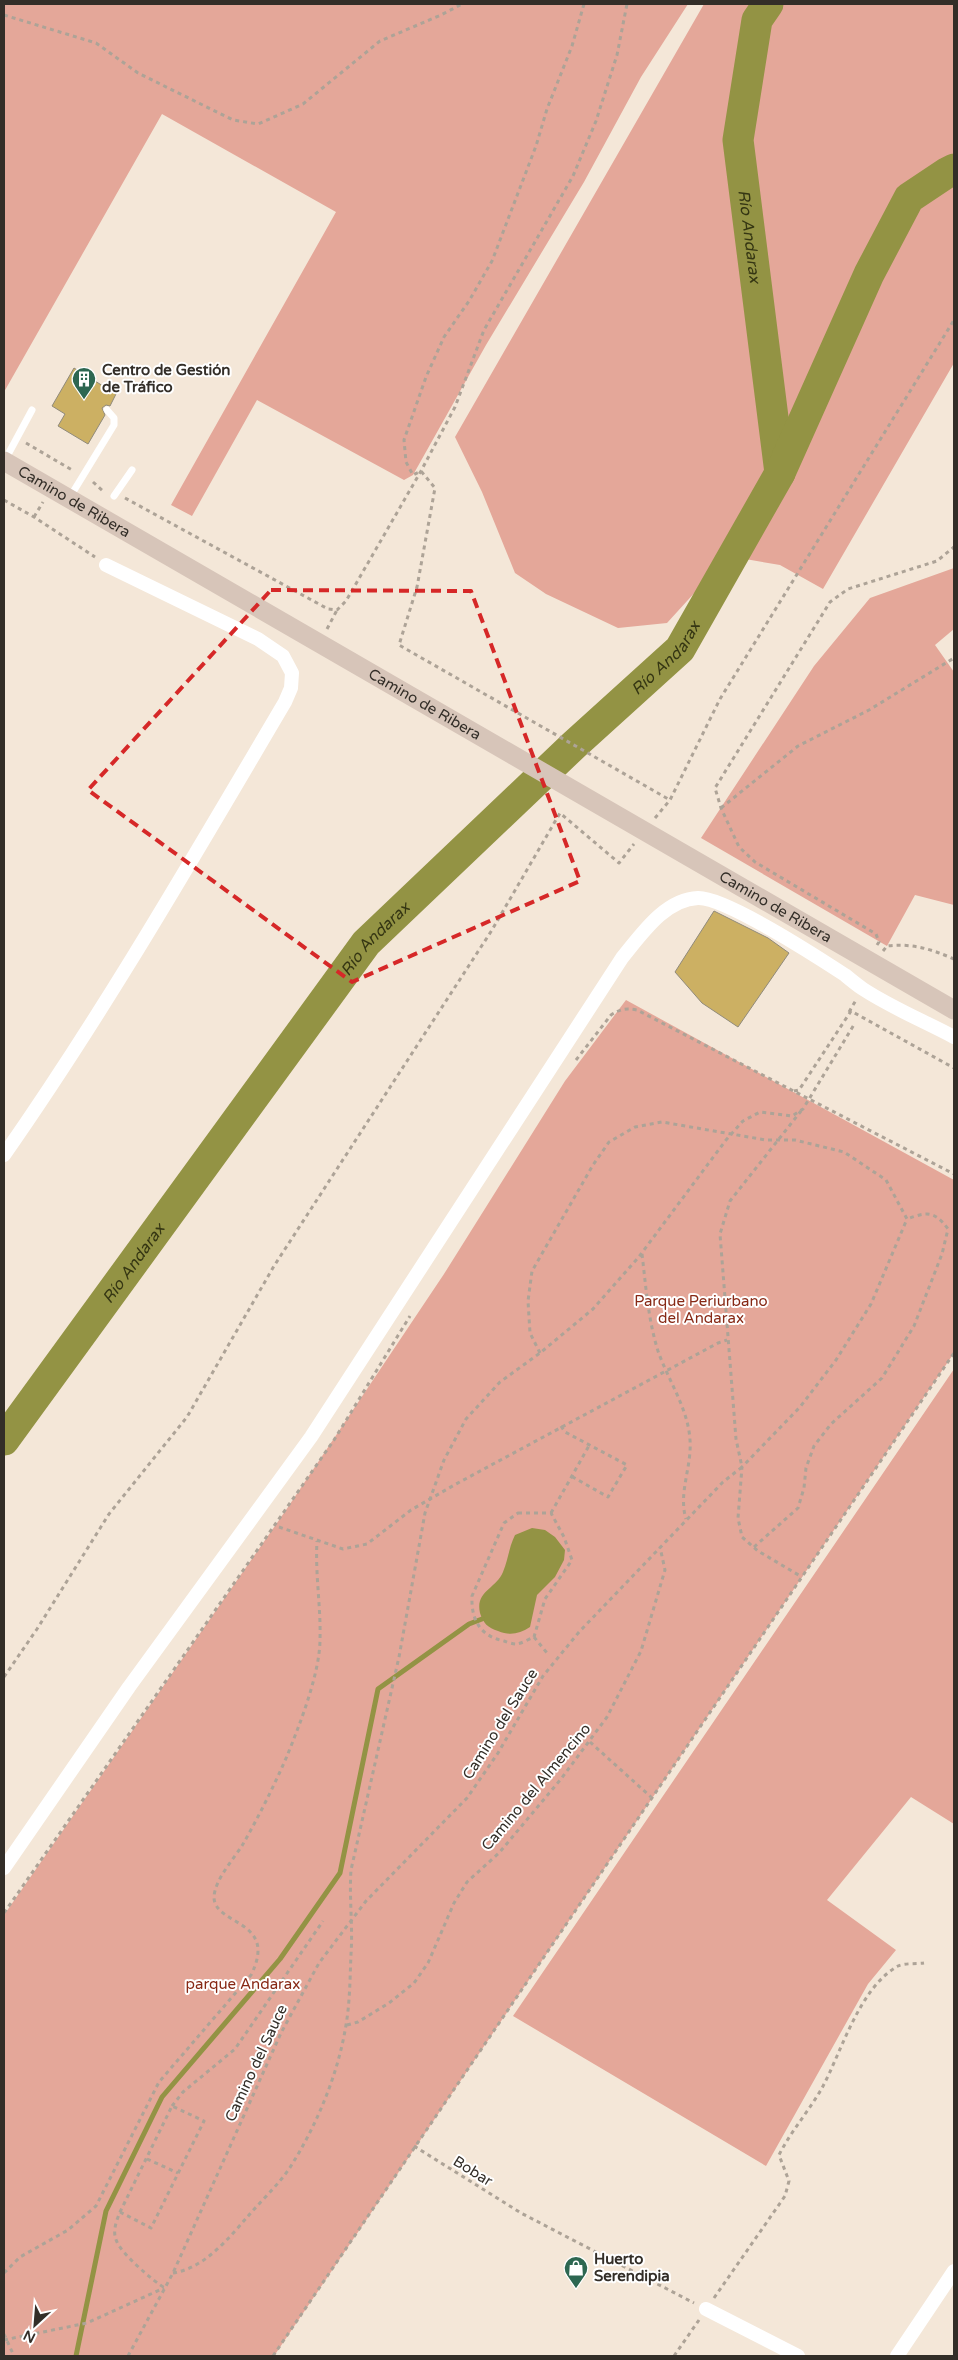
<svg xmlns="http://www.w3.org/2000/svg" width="958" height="2360" viewBox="0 0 958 2360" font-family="'Varela Round',sans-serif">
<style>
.green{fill:#e4a799}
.water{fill:#939344}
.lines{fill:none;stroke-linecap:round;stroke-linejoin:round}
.stream{stroke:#939344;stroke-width:5}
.river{stroke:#939344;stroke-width:31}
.building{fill:#ccb063;stroke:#908a7b}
.path{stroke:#ada397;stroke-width:3;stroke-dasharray:4 4;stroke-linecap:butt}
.lane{stroke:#fff;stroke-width:7}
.street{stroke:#fff;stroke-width:14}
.secondary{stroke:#d7c5b9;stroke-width:19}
.marked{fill:none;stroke:#d62828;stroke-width:4;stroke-dasharray:10 6;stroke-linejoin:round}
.labels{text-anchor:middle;stroke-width:4;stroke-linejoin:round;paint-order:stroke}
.poi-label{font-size:15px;font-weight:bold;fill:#332e28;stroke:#fff;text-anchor:start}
.street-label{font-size:15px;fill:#332e28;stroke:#fff}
.park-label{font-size:15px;fill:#872915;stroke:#fff}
.water-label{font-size:16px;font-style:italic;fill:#353613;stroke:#fff}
</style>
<rect width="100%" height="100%" fill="#f4e7d8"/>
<!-- green -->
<g class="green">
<path d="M4 4H688L641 77 584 182 486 345 413 475 404 480 257 400 192 516 171 505 336 212 162 114 4 392Z"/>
<path d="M704 4H954V363L823 589 780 565 728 556 667 623 618 628 546 594 515 573 482 492 455 437Z"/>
<path d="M954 568V629L935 645 954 672V905L915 895 887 946 701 838 814 666 870 598Z"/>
<path d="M626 1000 954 1180V1353L274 2356H4V1915L286 1510 444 1274 565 1081Z"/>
<path d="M954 1369V1824L911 1797 827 1900 896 1950 868 1984 766 2166 513 2016Z"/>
</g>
<!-- water -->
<path class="water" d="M532 1528 545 1530 555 1537 565 1550 564 1560 555 1577 537 1595 530 1627C519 1634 510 1636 498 1631 488 1628 483 1623 480 1613 475 1591 496 1589 503 1572 508 1560 509 1547 515 1535Z"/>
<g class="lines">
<!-- stream -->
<path class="stream" d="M76 2356 106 2211 162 2097 280 1959 340 1873 378 1689 469 1624 482 1619"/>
<!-- river -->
<g class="river">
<path id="s1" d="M768 4 757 20 738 140 780 473"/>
<path id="s2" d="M4 1440 366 943 574 745 680 649 780 473 869 274 909 198 948 172 954 169"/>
</g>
</g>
<!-- building -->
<g class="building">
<path d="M74 368 116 394 110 406 106 405 102 408 105 415 88 444 58 426 65 414 52 406Z"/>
<path d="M714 911 768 938 789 953 738 1027 702 1003 675 972Z"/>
</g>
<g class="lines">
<!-- path -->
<g class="path">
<path d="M584 4 572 46 547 109 536 146 492 261 469 301 444 337 426 377 404 440 406 462 413 475 421 471 435 488 417 587 399 645 670 800"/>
<path d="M4 15 96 43 138 73 233 120 258 124 303 104 380 41 441 15 462 4"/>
<path d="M26 443 72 470"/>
<path d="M93 482 103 491"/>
<path d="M125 498 328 609 337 610 346 601 421 471 455 407 484 330 573 176 596 121 617 55 627 4"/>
<path d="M4 500 34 517 95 557"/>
<path d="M34 517 43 502"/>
<path d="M327 629 337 610"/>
<path d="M721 808 798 746 869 710 954 658"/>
<path d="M655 818 670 800 720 699 954 320"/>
<path d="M877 945 879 942 876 934 755 862 739 847 721 808 715 788 830 602 848 589 937 561 954 547"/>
<path d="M883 951 887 946C912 943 931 949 954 959"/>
<path d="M849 1012 856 1000"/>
<path d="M576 1060 611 1015C620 1009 626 1008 637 1010L954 1174"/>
<path d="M794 1091 799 1090 851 1011 954 1068"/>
<path d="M642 1254C646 1287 648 1319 658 1351 668 1380 688 1408 690 1440 692 1467 678 1493 686 1519"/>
<path d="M540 1353 530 1333 528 1301 532 1271 593 1165 609 1142 635 1127 662 1122 766 1140H795L844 1152 886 1180 907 1219 871 1304 836 1360 800 1407 742 1467 738 1518 742 1537 758 1551 802 1577"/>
<path d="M561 1426 565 1432 627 1465 608 1497 571 1476"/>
<path d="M518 1513H551L564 1537 572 1560 545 1599 534 1637C529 1639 521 1644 516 1644 512 1644 507 1642 504 1641 480 1636 471 1620 472 1596L504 1523Z"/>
<path d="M551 1513 590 1444"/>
<path d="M279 1527 343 1549 367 1544 411 1510 456 1484 718 1343 727 1340"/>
<path d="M754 1547 798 1508 804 1488 806 1468 814 1446 831 1424 882 1378 914 1326 942 1254 948 1229C934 1210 927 1212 907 1219"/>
<path d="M534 1637 547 1653"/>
<path d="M4 1677 37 1629 109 1514 187 1417 274 1266 492 930 560 813 619 863 634 844"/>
<path d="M590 1742 651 1797"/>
<path d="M4 1913 334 1440 410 1316"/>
<path d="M347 2025 358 2022 389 2003 414 1983 428 1963 454 1903 467 1882 499 1853 561 1779 607 1717 641 1651 665 1570 660 1547"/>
<path d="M172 2106 183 2092 235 2049 323 1921"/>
<path d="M414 2146 521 2213 694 2303"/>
<path d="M147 2159 178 2173"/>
<path d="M120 2212 151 2228 204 2121 172 2106 120 2212C116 2222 112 2232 117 2242 122 2254 154 2282 165 2288"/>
<path d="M4 2273 20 2257 68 2230 96 2206 159 2082 251 1975C279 1919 214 1926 214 1897 215 1879 234 1859 243 1844 259 1816 274 1786 287 1756 300 1724 320 1673 320 1639 321 1607 315 1574 317 1541"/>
<path d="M173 2273C205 2268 229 2238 249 2215 262 2200 278 2185 289 2169 316 2127 338 2075 346 2025 350 2002 350 1977 351 1954 353 1926 349 1898 351 1870L399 1657 425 1513 444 1460 466 1419 500 1382 540 1353 593 1309 638 1258 726 1140 743 1121 760 1112 792 1116 803 1109 855 1023"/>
<path d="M714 2298 785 2196 789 2181 779 2155C791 2131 809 2111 822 2088 842 2051 859 1988 898 1966 904 1963 917 1964 924 1963"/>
<path d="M4 2334 14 2356"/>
<path d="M4 2340 87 2323 164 2288"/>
<path d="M128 2356 173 2273 281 2033 319 1963 366 1901 467 1798 498 1753 543 1676 579 1632 723 1482 742 1467 736 1439 720 1234 730 1201 801 1111"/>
<path d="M273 2356 954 1353"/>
<path d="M674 2356 699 2320"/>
</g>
<!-- lane -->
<g class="lane">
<path d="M5 460 32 410"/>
<path d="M114 496 132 470"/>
<path d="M70 497 114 425V418L107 410"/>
</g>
<!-- street -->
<g class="street">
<path d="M4 1155C106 1009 194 856 285 702L291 688 292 673 283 656 258 639 106 565"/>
<path d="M4 1868 129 1687 311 1437 622 958C641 935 665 899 698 898 725 897 819 958 845 975 851 980 857 985 863 989 892 1008 924 1021 954 1037"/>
<path d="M706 2309 798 2356"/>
<path d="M897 2356 954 2271"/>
</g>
<!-- secondary -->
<path class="secondary" id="s3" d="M4 461 954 1010"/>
</g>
<!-- marked area -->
<path class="marked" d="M271 590 471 591 580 881 352 982 88 790Z"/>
<!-- icons -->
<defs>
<g id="building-pin" transform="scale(1.25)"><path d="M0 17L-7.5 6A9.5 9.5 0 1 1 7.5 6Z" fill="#2d6751" stroke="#fff"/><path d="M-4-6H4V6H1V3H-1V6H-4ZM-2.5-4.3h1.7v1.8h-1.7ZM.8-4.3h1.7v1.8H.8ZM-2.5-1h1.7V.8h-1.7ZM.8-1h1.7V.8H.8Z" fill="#fff"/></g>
<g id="shop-pin" transform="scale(1.25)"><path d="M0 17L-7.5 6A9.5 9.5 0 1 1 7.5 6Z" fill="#2d6751" stroke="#fff"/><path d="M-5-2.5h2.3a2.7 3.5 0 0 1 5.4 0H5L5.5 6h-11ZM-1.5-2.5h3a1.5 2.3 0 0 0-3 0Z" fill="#fff"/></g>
</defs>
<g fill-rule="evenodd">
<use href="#building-pin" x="84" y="379"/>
<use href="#shop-pin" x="576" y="2268"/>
</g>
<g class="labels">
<!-- poi labels -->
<g class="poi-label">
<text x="102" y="375">Centro de Gestión<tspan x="102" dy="17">de Tráfico</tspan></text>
<text x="594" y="2264">Huerto<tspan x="594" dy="17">Serendipia</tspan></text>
</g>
<!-- street labels -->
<g class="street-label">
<text dy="5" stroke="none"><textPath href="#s3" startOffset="81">Camino de Ribera</textPath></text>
<text dy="5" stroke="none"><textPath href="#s3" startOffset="486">Camino de Ribera</textPath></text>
<text dy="5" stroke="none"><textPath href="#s3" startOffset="891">Camino de Ribera</textPath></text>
<text transform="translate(500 1724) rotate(-58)" y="5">Camino del Sauce</text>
<text transform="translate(536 1787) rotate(-50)" y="5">Camino del Almencino</text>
<text transform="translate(256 2063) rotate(-65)" y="5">Camino del Sauce</text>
<text transform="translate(473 2171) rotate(32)" y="5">Bobar</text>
</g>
<!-- park labels -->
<g class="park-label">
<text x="701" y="1306">Parque Periurbano<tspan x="701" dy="17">del Andarax</tspan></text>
<text x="243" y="1989">parque Andarax</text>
</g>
<!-- water labels -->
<g class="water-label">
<text dy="6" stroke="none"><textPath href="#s1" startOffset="238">Río Andarax</textPath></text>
<text dy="6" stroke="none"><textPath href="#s2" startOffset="1029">Río Andarax</textPath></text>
<text dy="6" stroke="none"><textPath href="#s2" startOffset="624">Río Andarax</textPath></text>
<text dy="6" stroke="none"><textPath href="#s2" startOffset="219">Río Andarax</textPath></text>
</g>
</g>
<!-- border -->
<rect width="958" height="2360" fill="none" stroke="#332e28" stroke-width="10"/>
<!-- north arrow -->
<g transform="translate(35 2325) rotate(206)" stroke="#ffffff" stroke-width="4" paint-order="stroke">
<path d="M0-4L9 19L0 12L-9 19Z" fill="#332e28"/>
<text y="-8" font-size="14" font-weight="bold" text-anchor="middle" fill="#332e28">N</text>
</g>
</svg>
